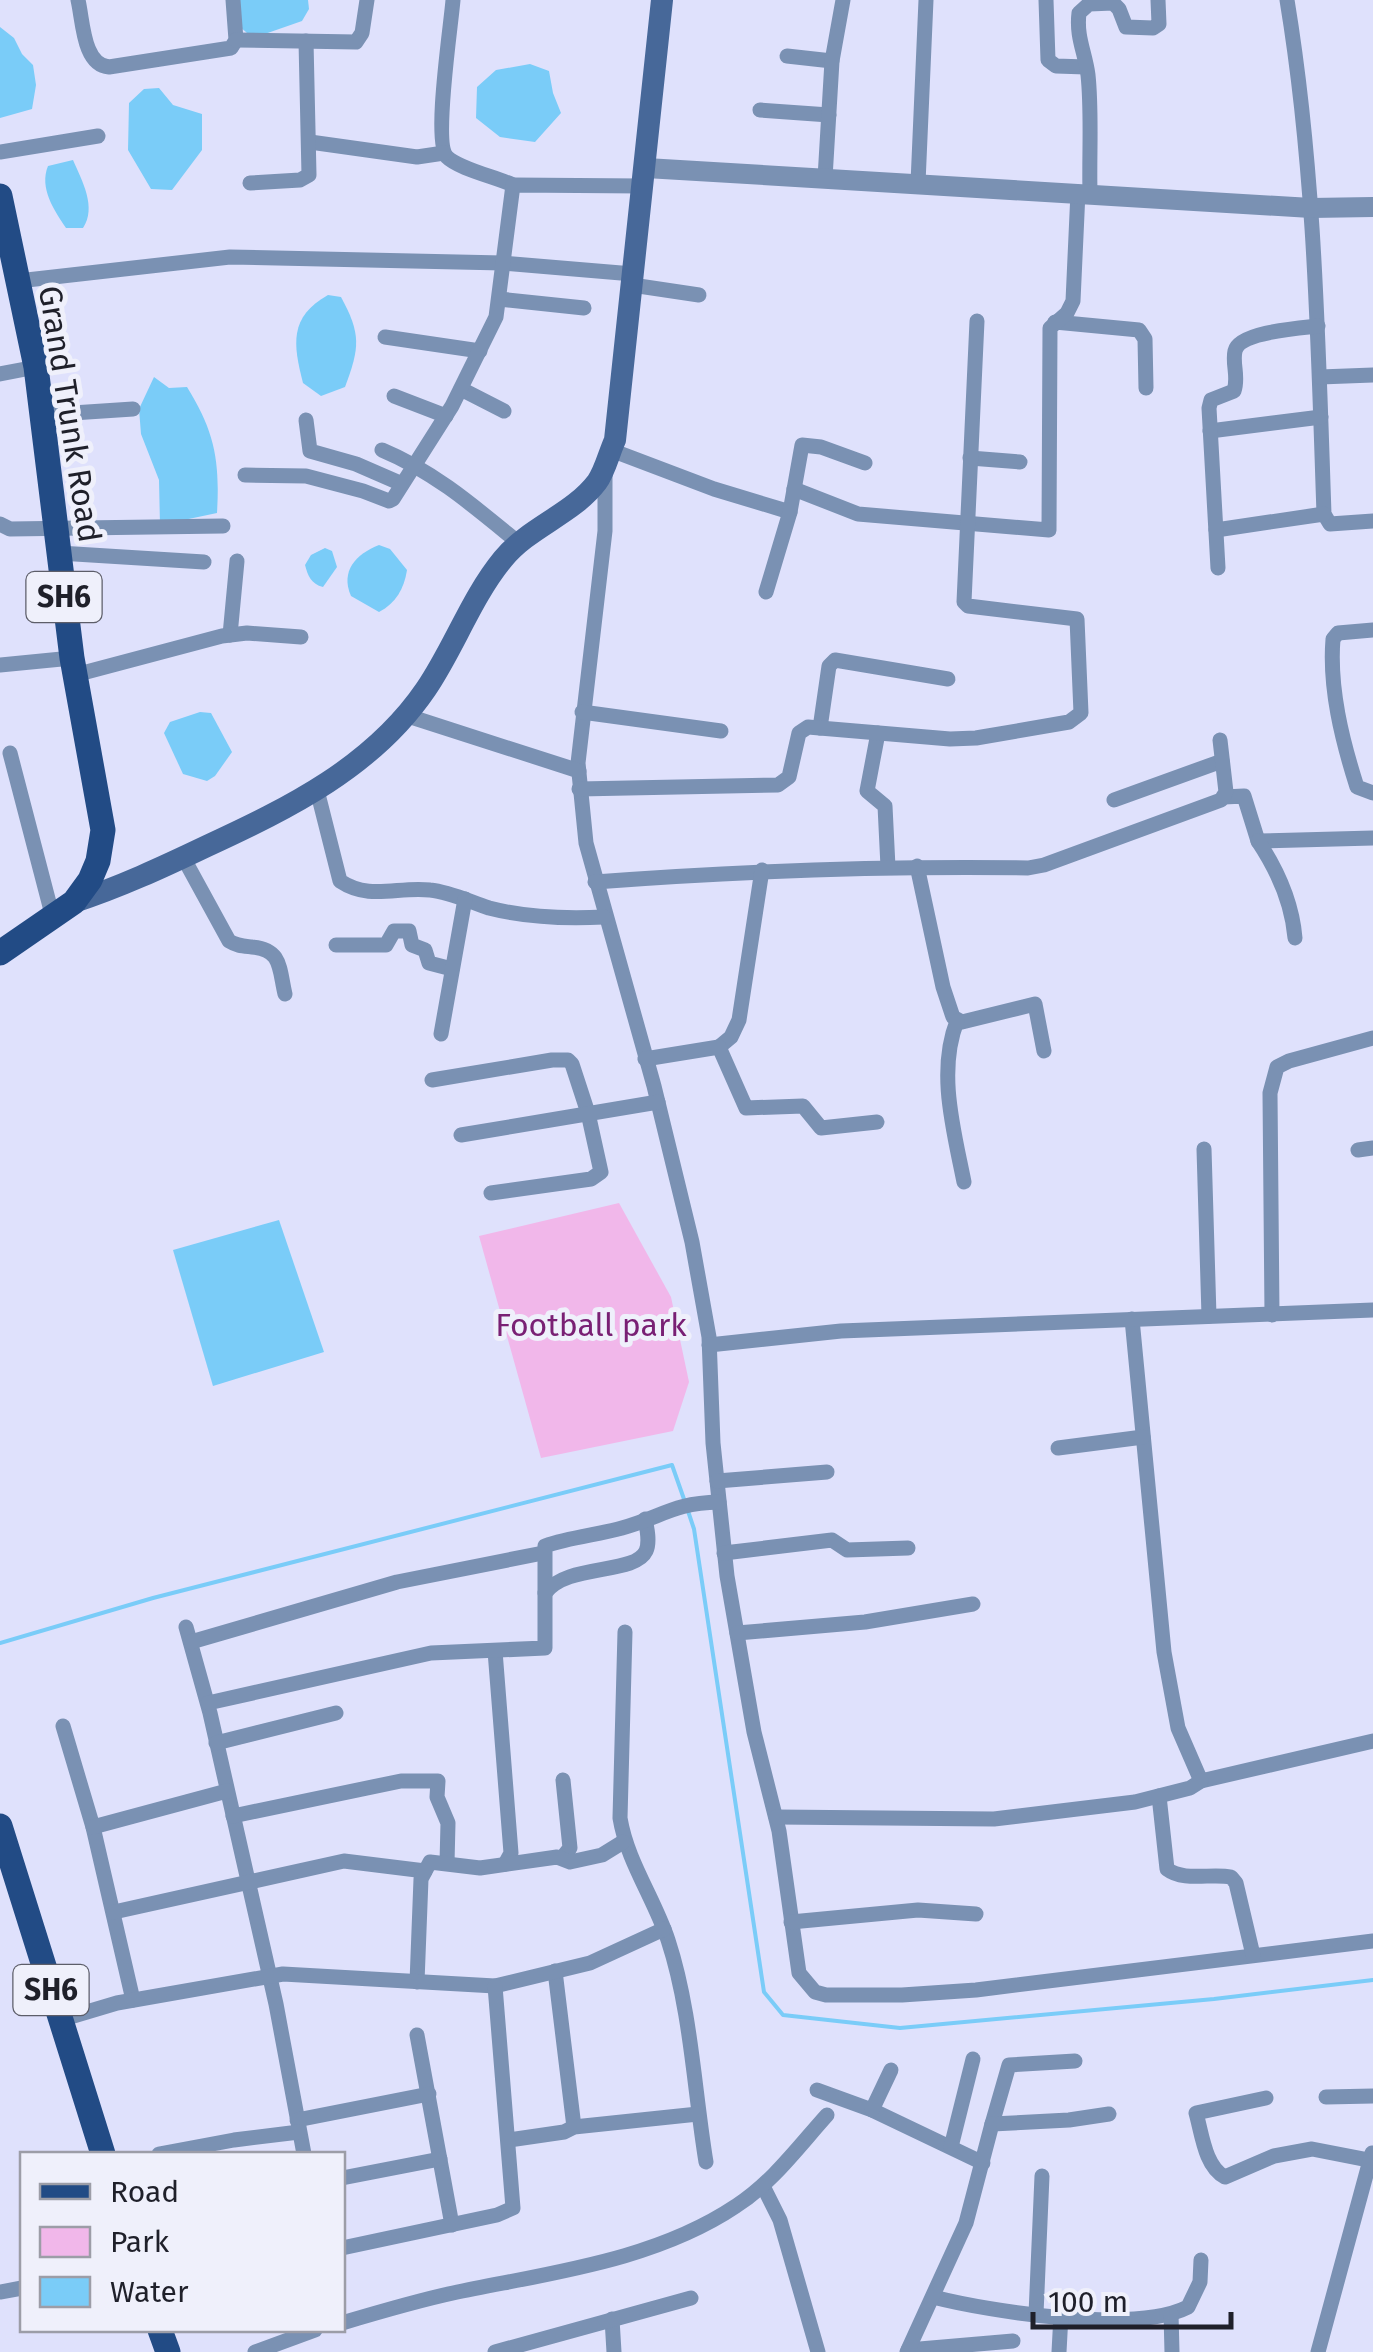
<svg xmlns="http://www.w3.org/2000/svg" width="1373" height="2352" viewBox="0 0 1373 2352" font-family="'Fira Sans',sans-serif">
<style>
.green{fill:#f1b7ea}
.water{fill:#7accf8}
.lines{fill:none;stroke-linecap:round;stroke-linejoin:round}
.stream{stroke:#7accf8;stroke-width:4}
.minor{stroke:#7a91b3;stroke-width:15}
.tertiary{stroke:#7a91b3;stroke-width:20}
.secondary{stroke:#476899;stroke-width:22}
.primary{stroke:#224b85;stroke-width:25}
.labels{text-anchor:middle;stroke-width:10;stroke-linejoin:round;paint-order:stroke}
.shield{fill:#eff0fb;stroke:#5d5e69;stroke-width:2.5}
.shield-label{font-size:30px;font-weight:bold;fill:#1f202a}
.street-label{font-size:32px;fill:#1f202a;stroke:#eff0fb}
.park-label{font-size:32px;fill:#792074;stroke:#eff0fb}
</style>
<rect width="100%" height="100%" fill="#dfe1fc"/>
<!-- green -->
<path class="green" d="M619 1203 671 1297 689 1382 673 1431 541 1458 479 1236Z"/>
<!-- water -->
<g class="water">
<path d="M238 0H308L309 9 302 21 253 38 240 27Z"/>
<path d="M0 27 14 38 22 54 33 65 36 85 32 109 0 118Z"/>
<path d="M530 64 549 71 553 93 561 113 535 142 500 137 476 118 477 87 496 70Z"/>
<path d="M159 88 173 105 202 114V150L172 190 151 189 128 150 129 103 144 89Z"/>
<path d="M73 160C82 181 97 207 83 228H66C54 210 39 188 48 166Z"/>
<path d="M328 295 341 297C361 334 360 347 345 387L321 396 303 383C293 344 289 317 328 295Z"/>
<path d="M154 377 169 388 187 387C215 432 220 461 217 513L160 525 159 480 141 434 139 409Z"/>
<path d="M379 545 390 549 407 570C404 589 396 603 379 612L351 596C340 571 356 554 379 545Z"/>
<path d="M325 548 332 551 337 567 323 587C311 584 308 576 305 565L311 555Z"/>
<path d="M200 712 211 713 232 752 215 776 207 781 183 774 164 733 170 722Z"/>
<path d="M279 1220 324 1352 213 1386 173 1250Z"/>
</g>
<g class="lines">
<!-- stream -->
<g class="stream">
<path d="M688 1511 694 1529 764 1992 783 2015 900 2028 1214 1999 1373 1980"/>
<path d="M0 1643 153 1598 672 1465 685 1502"/>
</g>
<!-- minor -->
<g class="minor">
<path d="M78 0C83 21 83 65 109 67L231 48 236 40 233 0"/>
<path d="M453 0C451 26 433 143 447 157 459 169 496 177 513 185"/>
<path d="M1046 0 1048 60 1056 66 1086 67"/>
<path d="M1287 0C1315 170 1318 342 1324 514L1330 524 1373 521"/>
<path d="M236 40 356 42 362 33 367 0"/>
<path d="M787 56 832 61"/>
<path d="M760 110 829 115"/>
<path d="M310 142 417 157 444 153"/>
<path d="M0 152 98 136"/>
<path d="M825 178 832 61 843 0"/>
<path d="M250 183 300 180 309 175 306 41"/>
<path d="M918 183 926 0"/>
<path d="M1090 193C1089 154 1092 113 1088 75 1085 52 1076 37 1079 13L1089 4 1113 3 1119 9 1126 27 1153 28 1159 24 1158 0"/>
<path d="M18 281 230 257 503 263 633 274"/>
<path d="M632 285 699 295"/>
<path d="M499 299 584 308"/>
<path d="M1055 322 1139 330 1145 339 1146 388"/>
<path d="M385 337 480 351"/>
<path d="M0 374 36 367"/>
<path d="M1320 377 1373 375"/>
<path d="M461 389 504 411"/>
<path d="M394 396 446 416"/>
<path d="M42 415 133 409"/>
<path d="M306 420 310 451 356 464 402 484"/>
<path d="M1210 431 1321 417"/>
<path d="M382 450C435 472 476 508 520 544"/>
<path d="M611 450 714 489 790 512"/>
<path d="M970 458 1020 462"/>
<path d="M605 469V531L578 763 586 843 654 1086 692 1242 709 1337 713 1443 727 1576 754 1732 779 1831 799 1973 815 1992 826 1995H902L976 1990 1373 1941"/>
<path d="M245 475 306 476 363 491 389 501 393 499 452 406 496 317 513 185 642 186"/>
<path d="M794 489 858 514 1049 530 1050 328 1067 313 1073 301 1078 192"/>
<path d="M0 524 10 529 223 526"/>
<path d="M1216 530 1324 514"/>
<path d="M59 553 204 562"/>
<path d="M1218 568 1209 408 1211 400 1234 391C1239 377 1232 364 1235 351 1239 332 1301 328 1318 326"/>
<path d="M766 592 790 512 802 445 821 447 865 463"/>
<path d="M1373 630 1338 633 1333 639C1329 688 1342 740 1357 787L1373 793"/>
<path d="M230 635 237 561"/>
<path d="M0 665 72 658"/>
<path d="M75 675 222 636 247 633 301 637"/>
<path d="M582 712 721 731"/>
<path d="M405 715 579 771"/>
<path d="M820 728 829 666 835 660 948 679"/>
<path d="M878 733 867 791 885 806 888 867"/>
<path d="M10 753 53 918"/>
<path d="M579 789 778 785 789 777 799 733 808 727 950 739 976 738 1069 722 1081 713 1077 619 968 606 964 602 977 321"/>
<path d="M317 790 340 881C370 901 398 886 430 890 451 892 470 902 489 908 528 918 565 919 604 917"/>
<path d="M1224 797 1244 796 1258 841 1373 838"/>
<path d="M1114 800 1222 761"/>
<path d="M1258 841C1278 871 1292 902 1295 938"/>
<path d="M183 857 229 941C237 946 243 946 252 947 282 949 279 969 285 994"/>
<path d="M917 866 943 987 953 1017 962 1022 1035 1004 1044 1051"/>
<path d="M595 882C740 871 883 866 1028 868L1044 865 1221 800 1226 792 1220 740"/>
<path d="M336 945H386L394 931H409L412 945 425 950 429 963 452 969"/>
<path d="M957 1021C937 1072 954 1131 964 1182"/>
<path d="M441 1034 465 899"/>
<path d="M719 1047 731 1037 739 1020 762 870"/>
<path d="M645 1059 719 1047 746 1108 803 1106 821 1128 877 1122"/>
<path d="M432 1080 552 1060H568L572 1064 588 1113 601 1172 591 1179 491 1193"/>
<path d="M461 1135 658 1102"/>
<path d="M1204 1149 1209 1316"/>
<path d="M1358 1150 1373 1148"/>
<path d="M1272 1315 1270 1093 1277 1067 1289 1061 1373 1038"/>
<path d="M1132 1319 1164 1652 1178 1728 1201 1781 1373 1741"/>
<path d="M709 1345 841 1331 1373 1310"/>
<path d="M1058 1448 1143 1437"/>
<path d="M717 1481 827 1472"/>
<path d="M724 1553 832 1540 847 1550 908 1548"/>
<path d="M545 1593C567 1563 635 1575 646 1551 650 1542 647 1528 645 1519"/>
<path d="M186 1627 210 1713 276 2004 304 2154"/>
<path d="M625 1632 620 1818C627 1861 654 1898 668 1940 691 2010 694 2089 706 2162"/>
<path d="M737 1633 865 1622 973 1604"/>
<path d="M191 1642 397 1582 543 1553"/>
<path d="M495 1651 511 1853 505 1864"/>
<path d="M208 1703 431 1653 545 1648V1546C570 1537 597 1535 622 1528 662 1517 673 1503 719 1502"/>
<path d="M63 1726 93 1827 133 2000"/>
<path d="M216 1743 336 1713"/>
<path d="M1159 1796 1167 1869C1184 1882 1211 1873 1231 1877L1236 1883 1253 1955"/>
<path d="M233 1816 401 1781H438L437 1797 448 1823 447 1863"/>
<path d="M776 1817 994 1819 1135 1802 1190 1788 1201 1781"/>
<path d="M93 1827 227 1791"/>
<path d="M562 1858 570 1848 563 1780"/>
<path d="M114 1912 344 1861 425 1871"/>
<path d="M791 1922 918 1910 976 1914"/>
<path d="M555 1971 574 2127"/>
<path d="M417 1982 421 1879 430 1862 480 1868 557 1857 570 1862 602 1855 623 1842"/>
<path d="M60 2020 117 2003 283 1974 495 1986 590 1963 664 1929"/>
<path d="M417 2035 452 2225"/>
<path d="M817 2090 872 2110 983 2163"/>
<path d="M1326 2097 1373 2096"/>
<path d="M1266 2098 1196 2113C1202 2134 1205 2167 1225 2177L1274 2156 1312 2149 1373 2161"/>
<path d="M872 2110 891 2070"/>
<path d="M297 2120 429 2094"/>
<path d="M992 2124 1009 2065 1075 2061"/>
<path d="M509 2140 564 2132 574 2127 698 2114"/>
<path d="M951 2147 973 2059"/>
<path d="M159 2154 234 2140 299 2132"/>
<path d="M342 2178 440 2159"/>
<path d="M763 2186 780 2220 818 2352"/>
<path d="M342 2248 497 2215 513 2208 495 1986"/>
<path d="M0 2292 22 2288"/>
<path d="M933 2297C992 2312 1135 2334 1188 2307L1200 2282 1201 2260"/>
<path d="M1036 2314 1042 2176"/>
<path d="M1171 2314 1172 2352"/>
<path d="M612 2319 614 2352"/>
<path d="M342 2323C379 2312 416 2301 453 2293 548 2273 654 2261 736 2206 772 2183 799 2146 827 2115"/>
<path d="M908 2350 1013 2341"/>
<path d="M255 2352 315 2330"/>
<path d="M495 2352 691 2298"/>
<path d="M907 2352 966 2223 992 2124 1069 2120 1109 2114"/>
<path d="M1059 2352 1061 2315"/>
<path d="M1318 2352 1372 2153"/>
</g>
<!-- tertiary -->
<path class="tertiary" d="M646 168 1311 208 1373 207"/>
<!-- secondary -->
<path class="secondary" d="M74 902C120 887 163 867 207 846 289 808 373 767 426 689 454 648 471 598 503 559 529 527 573 514 597 482 605 471 609 453 615 440L662 0"/>
<!-- primary -->
<g class="primary">
<path d="M0 196 36 367 72 658 103 830 98 861 90 880 74 902 0 953"/>
<path d="M0 1826 103 2154"/>
<path d="M160 2330 168 2352"/>
</g>
</g>
<g class="labels">
<!-- shield labels -->
<g class="shield">
<rect x="26.5" y="572" width="75" height="50" rx="8"/>
<rect x="13.5" y="1965" width="75" height="50" rx="8"/>
</g>
<g class="shield-label">
<text x="64" y="607">SH6</text>
<text x="51" y="2000">SH6</text>
</g>
<!-- street labels -->
<g class="street-label">
<text transform="translate(70 414) rotate(81)" y="11">Grand Trunk Road</text>
</g>
<!-- park labels -->
<g class="park-label">
<text x="591" y="1336">Football park</text>
</g>
</g>
<!-- legend -->
<rect x="20" y="2152" width="325" height="180" fill="#eff0fb" stroke="#9c9da7" stroke-width="2.5"/>
<rect x="40" y="2184" width="50" height="15" fill="#224b85" stroke="#9c9da7" stroke-width="2.5"/>
<text x="110" y="2202" font-size="30" fill="#1f202a">Road</text>
<rect x="40" y="2227" width="50" height="30" fill="#f1b7ea" stroke="#9c9da7" stroke-width="2.5"/>
<text x="110" y="2252" font-size="30" fill="#1f202a">Park</text>
<rect x="40" y="2277" width="50" height="30" fill="#7accf8" stroke="#9c9da7" stroke-width="2.5"/>
<text x="110" y="2302" font-size="30" fill="#1f202a">Water</text>
<!-- scale -->
<path d="M1033 2312v15h198v-15" fill="none" stroke="#1f202a" stroke-width="5"/>
<text x="1048" y="2312" font-size="30" fill="#1f202a" stroke="#eff0fb" stroke-width="8" paint-order="stroke">100 m</text>
</svg>
